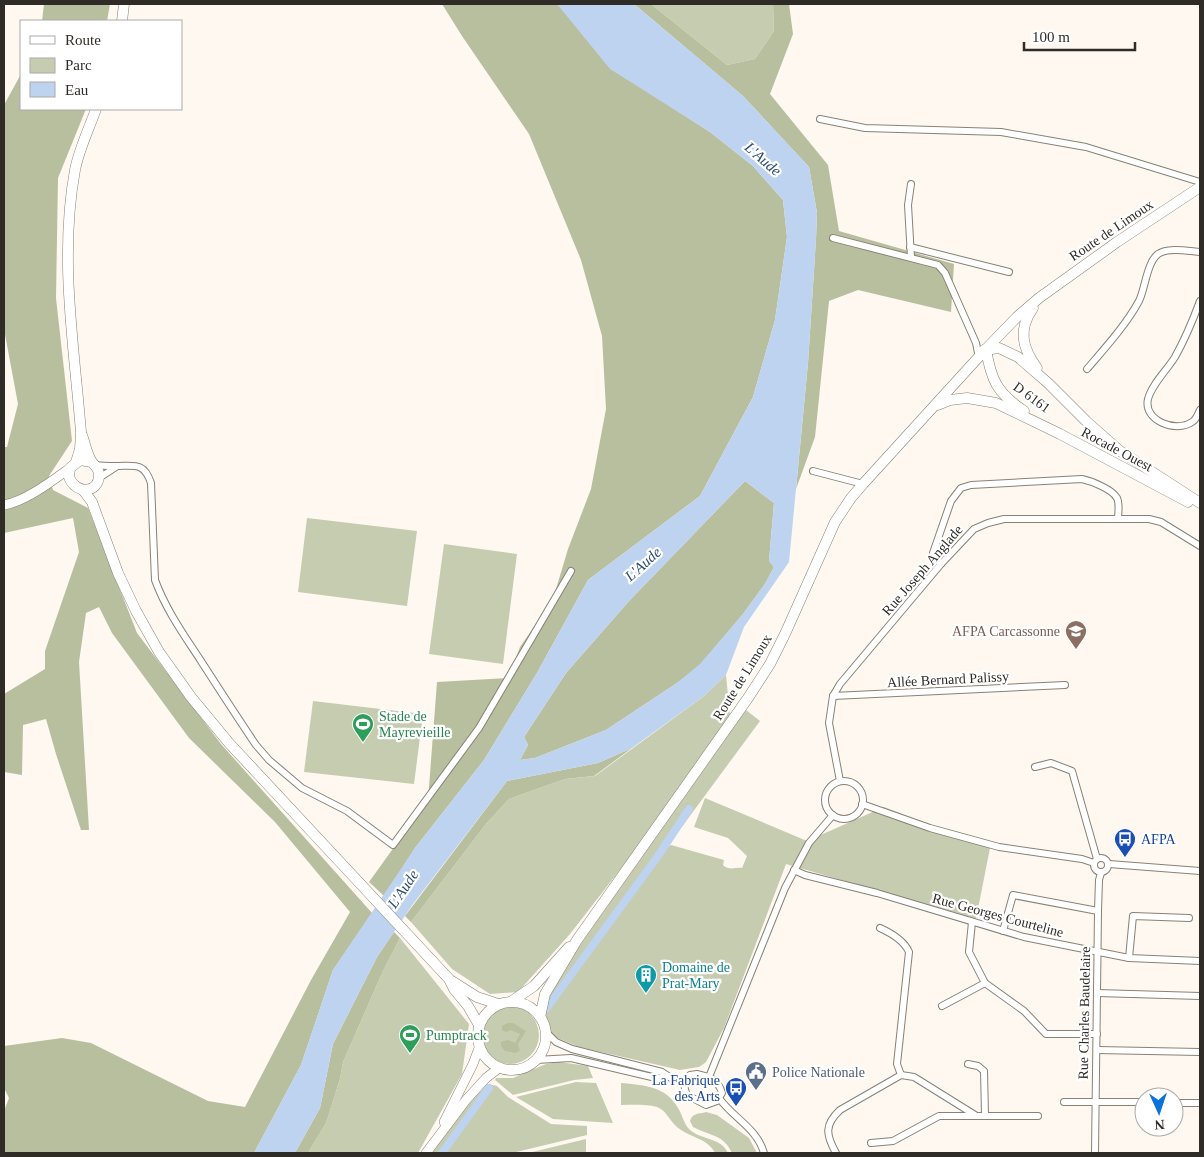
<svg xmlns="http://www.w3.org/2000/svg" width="1204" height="1157" viewBox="0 0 1204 1157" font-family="'Times New Roman',serif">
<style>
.green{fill:#c6ccb0}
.forest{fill:#b8bf9f}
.water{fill:#bdd3ef;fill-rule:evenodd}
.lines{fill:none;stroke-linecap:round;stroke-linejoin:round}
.canal{stroke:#bdd3ef;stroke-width:8}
.street-casing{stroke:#898174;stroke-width:8}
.secondary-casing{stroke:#898174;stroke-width:10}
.primary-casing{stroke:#898174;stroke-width:11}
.street{stroke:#fff;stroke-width:6}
.secondary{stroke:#fff;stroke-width:9}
.primary{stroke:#fff;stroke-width:10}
.labels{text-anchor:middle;stroke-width:4.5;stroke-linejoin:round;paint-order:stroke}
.street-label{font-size:14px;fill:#2f2b26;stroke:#fff}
.education-label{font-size:14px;fill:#785e54;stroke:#fff;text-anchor:end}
.leisure-label{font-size:14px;fill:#27864d;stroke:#fff;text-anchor:start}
.transit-label{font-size:14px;fill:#164399;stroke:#fff;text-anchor:start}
.culture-label{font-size:14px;fill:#0d838f;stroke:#fff;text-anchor:start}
.service-label{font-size:14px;fill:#4e5e75;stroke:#fff;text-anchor:start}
.water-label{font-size:15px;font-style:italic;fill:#2b4c72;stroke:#fff}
</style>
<rect width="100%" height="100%" fill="#fef8f0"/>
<!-- green -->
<g class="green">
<path d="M651 4H773L774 31 755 59 727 65Z"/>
<path d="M307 518 417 531 407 606 298 592Z"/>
<path d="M444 544 517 554 503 664 429 654Z"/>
<path d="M726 675 730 716 681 789 619 871 570 934 518 992 490 994 452 969 411 922 486 824 509 799 565 779 595 776 704 696Z"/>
<path d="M313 701 423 714 414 784 304 772Z"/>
<path d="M746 710 760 721 667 847 671 845 724 860 723 865C729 871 735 867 742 868L747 856 728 838 694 827 705 798 807 841 884 807 990 848 976 919 786 864 724 1028 706 1062 699 1067 680 1070 579 1047 555 1037 549 1030 544 1006 559 975Z"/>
<path d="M400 938 469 1024 462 1074 418 1153H308L326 1123 340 1079 343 1062 383 971Z"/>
<circle cx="510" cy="1035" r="29"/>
<path d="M559 1062 588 1066 593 1078 574 1080 513 1095 495 1080 496 1078H513L546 1064Z"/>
<path d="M576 1082 596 1083 613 1123 553 1119 516 1097Z"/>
<path d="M621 1083C643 1085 666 1086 678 1108 682 1114 684 1124 689 1129 700 1140 721 1137 728 1153H715C708 1138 688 1137 677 1127 669 1120 667 1111 657 1107 646 1104 633 1105 621 1105Z"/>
<path d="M488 1084 497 1086 508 1097 551 1124 587 1126V1135L512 1153H432C449 1129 466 1105 488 1084Z"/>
<path d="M706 1112 717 1115 749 1138 757 1153H732C723 1134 710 1136 693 1127L690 1121C692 1113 699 1114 706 1112Z"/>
<path d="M586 1139V1153H528Z"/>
</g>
<!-- forest -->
<g class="forest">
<path d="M44 4H110L107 21H42Z"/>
<path d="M442 4H557L671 107 710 132 753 166 783 200 787 237 775 320 753 397 700 496 588 580 537 673 484 760 415 848 384 896 369 882 428 800 437 682 508 678 520 647 553 599 568 549 591 489 606 409 602 336 581 260 529 134 462 36Z"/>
<path d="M634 4H651L727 65 755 59 774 31 773 4H789L793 34 770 94 828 165 839 231 954 264 951 312 858 290 829 301 815 437 796 489 808 363 816 239 817 213 809 167 743 96Z"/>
<path d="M21 74V109H86L58 178 56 298 72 441 49 476 53 490 88 508 137 633 221 744 372 913 333 970 301 1065 254 1153H4V1111L9 1098 4 1088V1046L62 1038 91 1043 208 1101 245 1107 311 980 350 912 275 822 189 738 112 633 99 607 86 613 79 662 89 830H81L56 754 46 719 23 725 22 775 4 772V694L45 669V651L79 552 73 518 4 533V447H7L18 404 4 329V105Z"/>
<path d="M745 481 774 503 769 561 774 567 765 584 743 614 700 665 677 683 606 730 535 758 520 760 528 745 524 737 566 673 629 601Z"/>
<path d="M632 748 594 776 565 779 509 799 486 824 411 922 405 916 507 781 598 763Z"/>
<path d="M394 932 400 938 383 971 343 1062 340 1079 326 1123 308 1153H295L320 1108 333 1044 377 957Z"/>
<path d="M508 1023H513L526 1031 518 1044 520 1050 516 1053 505 1051 501 1046V1042L508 1040 515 1043 520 1034 511 1030 506 1032 502 1030V1026Z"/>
</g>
<!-- water -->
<path class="water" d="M557 4H634L743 96 809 167 817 213 816 239 808 363 789 562 744 627 726 675 704 696 632 748 598 763 507 781 413 904 377 957 333 1044 320 1108 295 1153H254L301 1065 333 970 415 848 484 760 537 673 588 580 700 496 753 397 775 320 787 237 783 200 753 166 710 132 610 69ZM745 481 774 503 769 561 774 567 765 584 743 614 700 664 677 683 606 730 535 758 520 760 528 745 524 737 566 673 629 601Z"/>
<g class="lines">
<!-- canal -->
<g class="canal">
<path d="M546 1009 658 856 689 809"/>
<path d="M442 1153 489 1088"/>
</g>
<!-- street casing -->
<g class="street-casing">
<g id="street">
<path d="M820 119 865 128 1001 132 1086 147 1200 182"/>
<path d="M911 184 908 205 911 257"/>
<path d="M833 238 938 265 945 273 976 343 978 353"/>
<path d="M910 247 1009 272"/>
<path d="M1200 301C1193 320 1185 339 1175 357 1167 370 1152 384 1148 399 1143 421 1176 433 1192 422 1196 420 1198 414 1200 410"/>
<path d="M1087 369C1105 348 1126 325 1139 301 1145 289 1147 262 1158 254 1168 247 1188 251 1200 252"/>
<path d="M96 465C102 466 109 466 116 466 135 466 144 462 151 483L155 580C166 610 184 635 201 661 219 689 237 717 256 745L269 760 302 788 347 811 393 845 479 728 571 571"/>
<path d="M813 471 863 484"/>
<path d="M99 478 116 467"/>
<path d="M941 564 935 558 933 553 951 501 961 488 971 485 1082 479C1091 481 1112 489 1117 498 1120 504 1118 513 1118 519"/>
<path d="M833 696 1065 685"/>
<path d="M1035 767 1051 763 1072 771 1097 859"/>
<path d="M840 781 829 723 833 696 840 684 941 564 974 529 988 523 1004 519H1149L1161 522 1200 546"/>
<circle cx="844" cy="800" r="19"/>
<path d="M862 804 930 828 999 847 1082 859 1094 863"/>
<circle cx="1101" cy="865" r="7"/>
<path d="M1109 864 1200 871"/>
<path d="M794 870 805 875 877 893 1024 937 1129 958 1200 961"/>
<path d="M972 922 969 952 985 983 1024 1011 1046 1034H1097"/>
<path d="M880 928C891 933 904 940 909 952L897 1064 901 1075"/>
<path d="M1003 931 1013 895 1098 911"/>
<path d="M1129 958 1133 916 1189 918"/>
<path d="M1097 993 1200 996"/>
<path d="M942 1006 985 983"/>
<path d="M546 1032 556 1042 572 1049 662 1072 671 1078 685 1082"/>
<path d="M1097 1050 1200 1052"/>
<path d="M536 1060 571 1058 656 1078 668 1077"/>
<path d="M968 1064 978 1066 984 1071 985 1115"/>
<path d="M697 1074C710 1077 718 1079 722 1093L717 1101 706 1105 687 1095C683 1086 684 1082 690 1075Z"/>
<path d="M709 1077 785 888 809 843 833 815"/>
<path d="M719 1098C733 1118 757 1128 764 1153"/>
<path d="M1064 1102H1144"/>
<path d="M1174 1103H1200"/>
<path d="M871 1143 893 1141 939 1116H1038"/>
<path d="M836 1153C826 1135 824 1125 840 1110L901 1075 914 1077 975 1115"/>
<path d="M1095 1153 1098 911 1099 880 1101 873"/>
</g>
</g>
<!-- secondary casing -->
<g class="secondary-casing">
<g id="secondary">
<path d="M4 505C26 501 52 481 70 468"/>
<path d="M444 1122 473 1064 479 1048"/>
<path d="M426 1153 466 1100 486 1078 499 1068"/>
</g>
</g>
<!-- primary casing -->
<g class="primary-casing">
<g id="primary">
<path d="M122 21 124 4"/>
<path d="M1033 308C1018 329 1022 348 1037 368"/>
<path d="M986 349C991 380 997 393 1024 411"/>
<path d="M984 350 999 348 1018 357 1048 383 1086 421 1120 451 1200 503"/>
<path d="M938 405 950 400 967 398 996 403 1060 434 1188 502"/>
<path d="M82 435C85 443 87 455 92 462 96 467 99 469 99 476 98 494 75 494 69 477L70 468 80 460 92 462"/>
<path d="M76 462 80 449 81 432C74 345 59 257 75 170 79 149 89 129 96 109"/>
<path d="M83 490 92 502 118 573 136 611 159 652 191 697 229 743 450 980 477 997 498 1004"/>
<path d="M450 981 454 989 468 1006 479 1025"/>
<path d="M512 1001 534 986 569 947"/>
<circle cx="512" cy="1036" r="34"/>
<path d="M540 1017 545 994 577 940 748 698 770 664 785 634 835 522 851 498 863 484 986 349 1017 317 1039 298 1117 242 1200 187"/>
</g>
</g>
<!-- street -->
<use href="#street" class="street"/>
<!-- secondary -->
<use href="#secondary" class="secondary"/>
<!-- primary -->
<use href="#primary" class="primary"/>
</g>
<!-- icons -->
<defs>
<g id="university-pin" transform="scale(1.125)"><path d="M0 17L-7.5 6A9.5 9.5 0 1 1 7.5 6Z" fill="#8d6e63" stroke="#fff"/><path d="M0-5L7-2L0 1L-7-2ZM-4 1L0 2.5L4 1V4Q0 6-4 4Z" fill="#fff"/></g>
<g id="stadium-pin" transform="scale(1.125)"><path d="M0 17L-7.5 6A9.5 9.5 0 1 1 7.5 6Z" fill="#2e9e5b" stroke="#fff"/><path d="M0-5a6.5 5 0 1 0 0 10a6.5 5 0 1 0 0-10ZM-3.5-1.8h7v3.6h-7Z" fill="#fff"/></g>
<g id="bus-pin" transform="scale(1.125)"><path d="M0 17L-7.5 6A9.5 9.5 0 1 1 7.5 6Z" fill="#1a4fb4" stroke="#fff"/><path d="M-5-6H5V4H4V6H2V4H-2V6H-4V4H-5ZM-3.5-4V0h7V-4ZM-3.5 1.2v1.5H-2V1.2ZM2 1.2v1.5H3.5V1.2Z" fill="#fff"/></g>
<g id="building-pin" transform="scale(1.125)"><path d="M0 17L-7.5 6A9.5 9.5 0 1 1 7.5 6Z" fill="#0f9aa8" stroke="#fff"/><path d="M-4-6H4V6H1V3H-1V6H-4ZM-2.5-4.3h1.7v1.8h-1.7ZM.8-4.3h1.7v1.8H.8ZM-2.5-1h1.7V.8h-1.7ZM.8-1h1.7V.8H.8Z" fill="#fff"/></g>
<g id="civic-pin" transform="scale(1.125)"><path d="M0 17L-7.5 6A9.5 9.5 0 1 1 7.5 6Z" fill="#5c6f8a" stroke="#fff"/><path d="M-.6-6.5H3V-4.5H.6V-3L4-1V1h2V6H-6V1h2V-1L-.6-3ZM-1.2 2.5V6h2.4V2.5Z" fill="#fff"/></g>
</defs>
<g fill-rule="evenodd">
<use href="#university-pin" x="1076" y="631"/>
<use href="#stadium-pin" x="363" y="724"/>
<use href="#bus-pin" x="1125" y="839"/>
<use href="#building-pin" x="646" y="975"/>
<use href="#stadium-pin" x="410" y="1035"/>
<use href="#civic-pin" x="756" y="1072"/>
<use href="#bus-pin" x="736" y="1088"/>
</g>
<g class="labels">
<!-- street labels -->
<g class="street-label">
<text transform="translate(1111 230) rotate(-34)" y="5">Route de Limoux</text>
<text transform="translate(1032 397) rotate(36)" y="5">D 6161</text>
<text transform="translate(1117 449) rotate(28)" y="5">Rocade Ouest</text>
<text transform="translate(922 570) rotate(-49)" y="5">Rue Joseph Anglade</text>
<text transform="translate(742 677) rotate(-58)" y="5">Route de Limoux</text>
<text transform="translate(948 679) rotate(-3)" y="5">Allée Bernard Palissy</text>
<text transform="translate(998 915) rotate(15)" y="5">Rue Georges Courteline</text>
<text transform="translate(1084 1013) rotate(-89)" y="5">Rue Charles Baudelaire</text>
</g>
<!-- education labels -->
<g class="education-label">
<text x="1060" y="636">AFPA Carcassonne</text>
</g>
<!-- leisure labels -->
<g class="leisure-label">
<text x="379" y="721">Stade de<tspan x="379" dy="16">Mayrevieille</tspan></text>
<text x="426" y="1040">Pumptrack</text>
</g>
<!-- transit labels -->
<g class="transit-label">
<text x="1141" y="844">AFPA</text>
<text x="720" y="1085" text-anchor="end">La Fabrique<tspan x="720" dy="16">des Arts</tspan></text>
</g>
<!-- culture labels -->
<g class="culture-label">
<text x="662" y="972">Domaine de<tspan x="662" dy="16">Prat-Mary</tspan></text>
</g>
<!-- service labels -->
<g class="service-label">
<text x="772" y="1077">Police Nationale</text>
</g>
<!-- water labels -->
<g class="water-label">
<text transform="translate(763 159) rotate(41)" y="5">L'Aude</text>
<text transform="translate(643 564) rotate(-42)" y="5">L'Aude</text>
<text transform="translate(403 889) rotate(-56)" y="5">L'Aude</text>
</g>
</g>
<!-- border -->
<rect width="1204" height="1157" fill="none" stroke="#2f2b26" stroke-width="10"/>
<!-- legend -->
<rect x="20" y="20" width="162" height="90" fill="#ffffff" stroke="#acaaa8"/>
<rect x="30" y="36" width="25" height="8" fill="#ffffff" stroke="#acaaa8"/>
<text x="65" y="45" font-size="15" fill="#2f2b26">Route</text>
<rect x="30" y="58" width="25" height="15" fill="#c6ccb0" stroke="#acaaa8"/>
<text x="65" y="70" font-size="15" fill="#2f2b26">Parc</text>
<rect x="30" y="82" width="25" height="15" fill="#bdd3ef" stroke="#acaaa8"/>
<text x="65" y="95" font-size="15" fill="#2f2b26">Eau</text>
<!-- north arrow -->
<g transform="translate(1159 1112) rotate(177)"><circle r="24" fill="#ffffff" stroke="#acaaa8"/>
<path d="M0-4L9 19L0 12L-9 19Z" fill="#0b72db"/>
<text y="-8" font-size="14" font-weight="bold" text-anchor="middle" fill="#2f2b26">N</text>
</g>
<!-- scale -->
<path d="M1024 42v8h111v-8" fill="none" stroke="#2f2b26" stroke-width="2.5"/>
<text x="1032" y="42" font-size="15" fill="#2f2b26" stroke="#ffffff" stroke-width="4" paint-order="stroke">100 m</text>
</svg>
